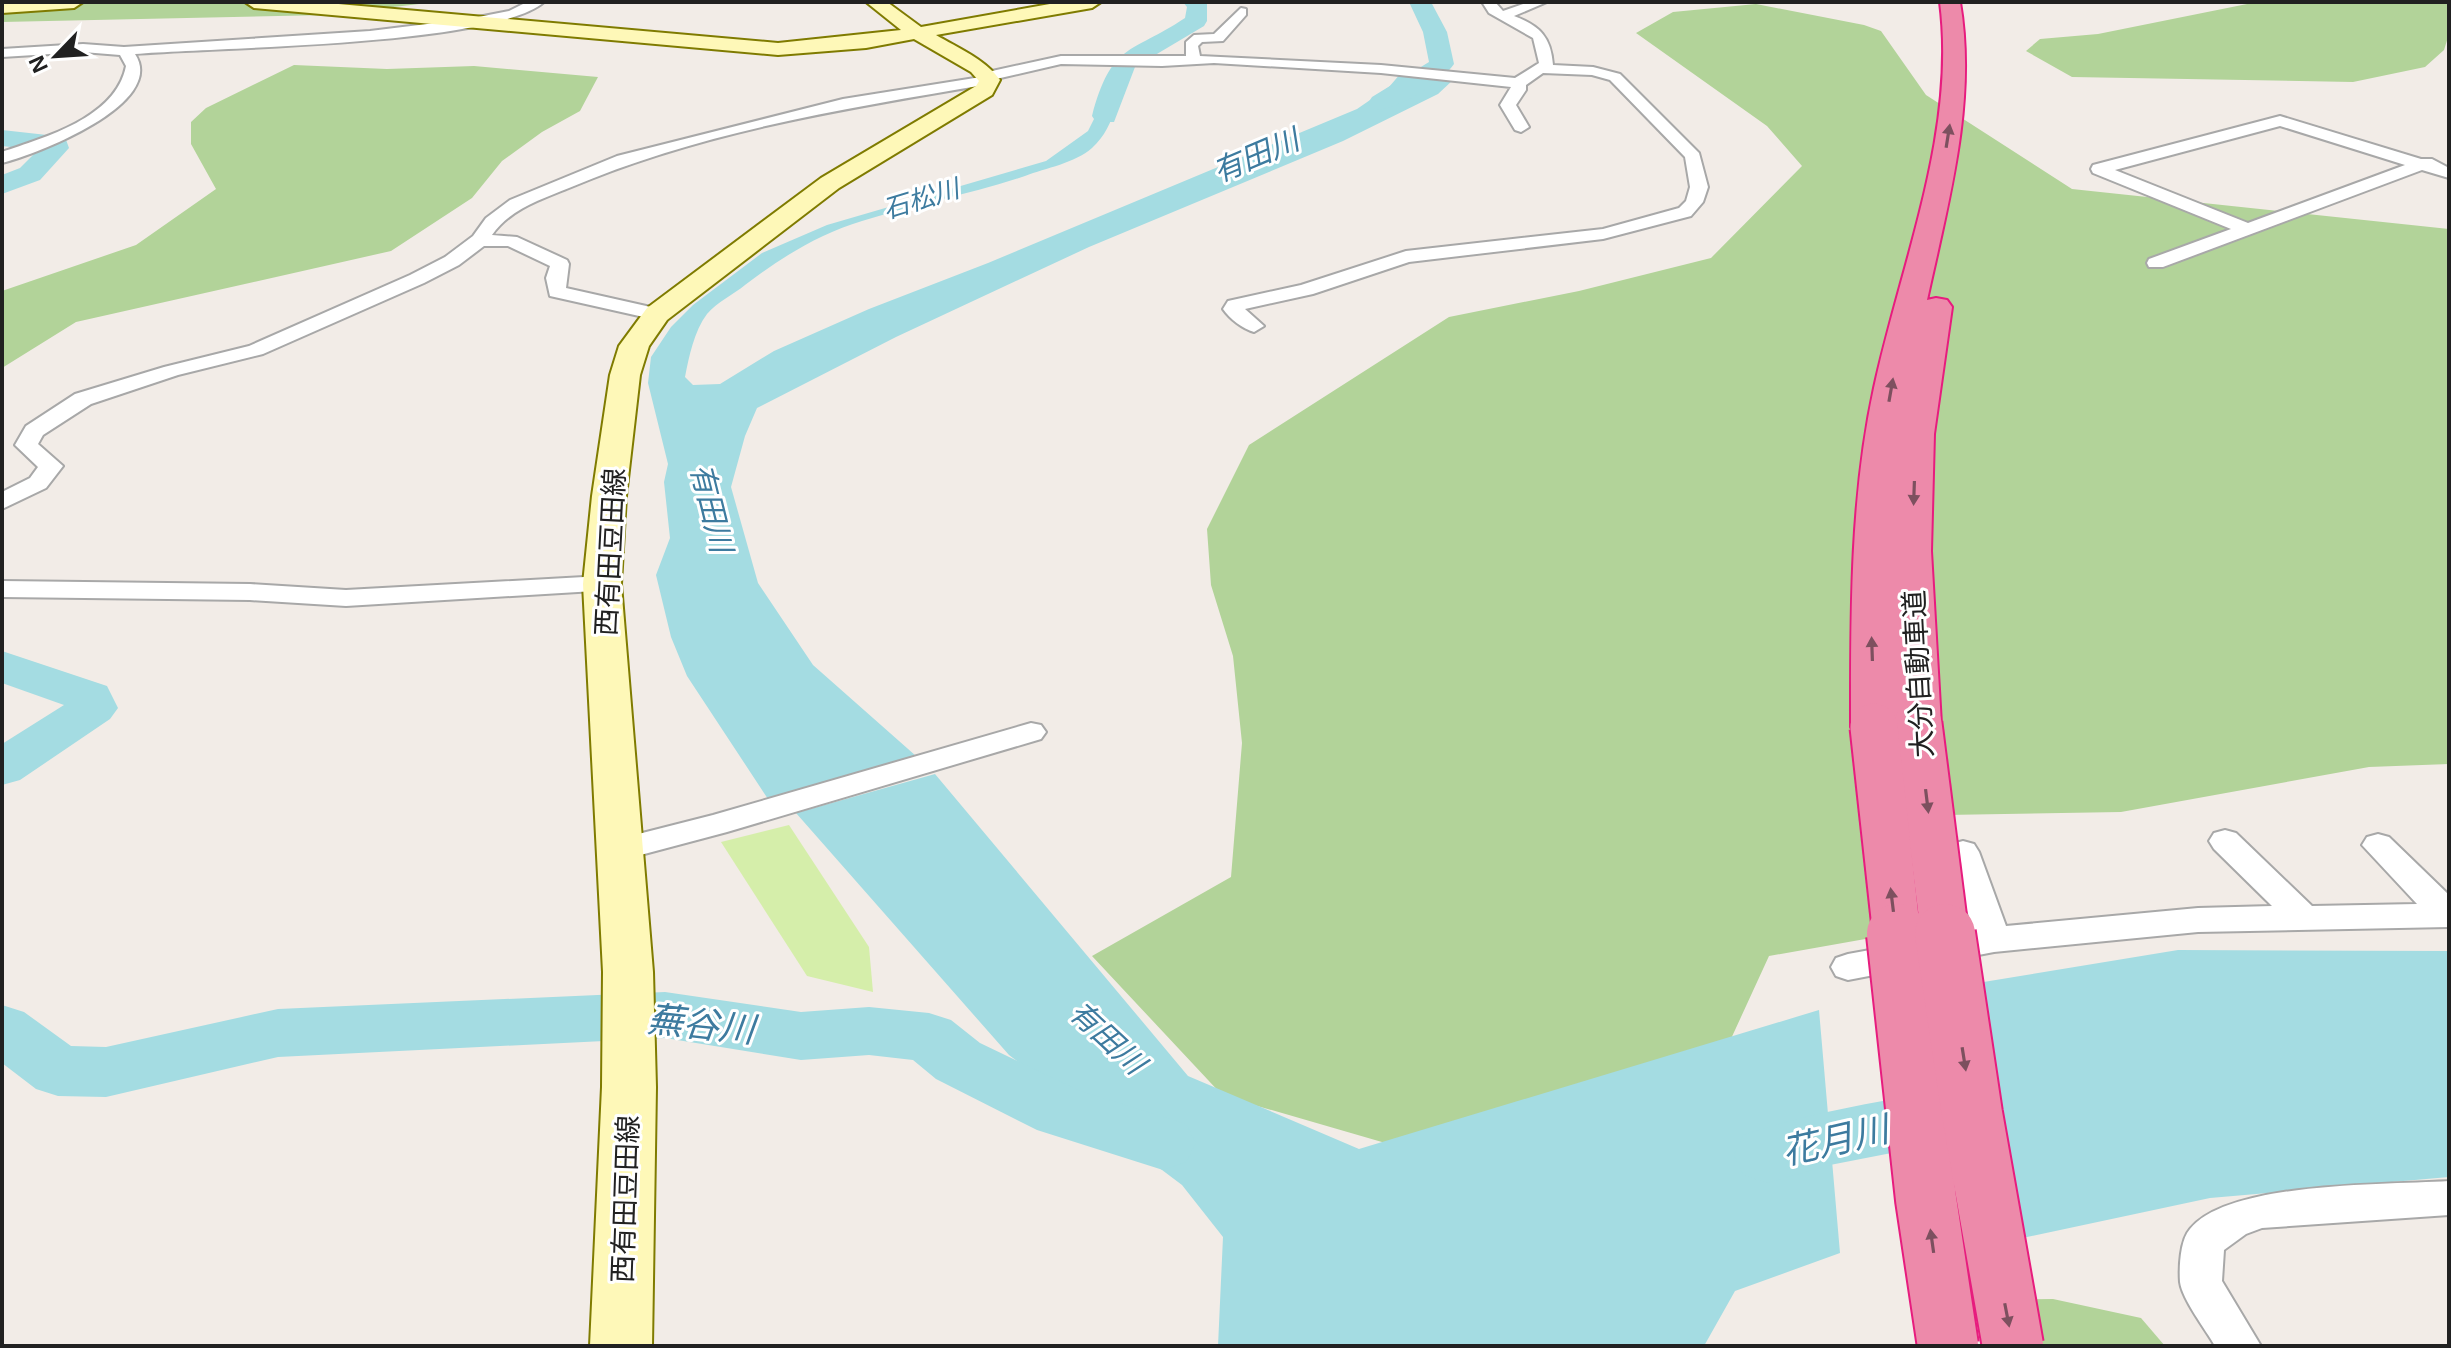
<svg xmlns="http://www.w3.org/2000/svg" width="2451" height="1348" viewBox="0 0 2451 1348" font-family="Helvetica,'Noto Sans JP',sans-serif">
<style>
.grass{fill:#d5eeaa}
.forest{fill:#b2d399}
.water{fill:#a4dce2}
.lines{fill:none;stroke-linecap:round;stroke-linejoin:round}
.river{fill:#a4dce2;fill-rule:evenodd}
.street-casing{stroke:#a8a8a8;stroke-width:4}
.secondary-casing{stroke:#7f7b00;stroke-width:4}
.highway-casing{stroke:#e71c7e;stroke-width:4}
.street{fill:#fff;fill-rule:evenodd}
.secondary{fill:#fef8b8;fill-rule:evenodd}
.highway{fill:#ed8aaa;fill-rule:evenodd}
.highway-bridge-far1-casing{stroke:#e71c7e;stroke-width:51;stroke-linecap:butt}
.highway-bridge-casing{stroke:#e71c7e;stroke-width:64;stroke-linecap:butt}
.highway-bridge-far1{stroke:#ed8aaa;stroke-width:47}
.highway-bridge{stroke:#ed8aaa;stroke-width:60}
.oneway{fill:#7d505f}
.labels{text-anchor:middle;stroke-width:6;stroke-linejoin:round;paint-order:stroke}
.far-water-label{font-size:26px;font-style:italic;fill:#3d7b9f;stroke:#fff}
.street-label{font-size:28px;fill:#212121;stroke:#fff}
.water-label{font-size:30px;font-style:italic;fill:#3d7b9f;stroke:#fff}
.near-water-label{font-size:36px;font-style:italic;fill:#3d7b9f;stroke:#fff}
</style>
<rect width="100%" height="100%" fill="#f2ece7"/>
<!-- grass -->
<path class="grass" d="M789 825 869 947 873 992 807 976 721 842Z"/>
<!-- forest -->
<g class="forest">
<path d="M2 2H436L326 15 2 22Z"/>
<path d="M2257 2H2449V34L2444 50 2425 67 2353 82 2072 77 2026 51 2040 39 2098 34Z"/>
<path d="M1756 4 1864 25 1881 31 1926 95 2072 189 2449 229V764L2369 767 2121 812 1945 815 1961 922 1769 956 1713 1078 1437 1158 1223 1096 1092 956 1231 877 1242 743 1233 656 1211 585 1207 529 1249 445 1449 317 1579 291 1711 258 1802 166 1767 126 1636 33 1673 12Z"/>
<path d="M294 65 387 69 474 66 598 77 580 111 542 132 502 161 472 198 391 251 76 322 2 368V291L136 245 216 189 191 144V122L206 108Z"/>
<path d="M2053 1299 2141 1318 2165 1346H1994L1984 1300Z"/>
</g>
<!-- water -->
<g class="water">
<path d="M1117 62 1134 63C1116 90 1118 125 1092 148 1075 163 1046 168 1025 176 971 194 916 204 862 221 819 234 780 258 745 285 734 294 716 303 707 314 694 331 689 357 685 377L693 385 720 384 774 351 869 309 988 263 1357 109 1389 87 1401 73 1453 80 1438 94 1343 141 1089 247 896 337 757 408 745 436 731 487 758 583 813 665 916 756 768 799 687 676 671 637 656 575 670 538 664 482 668 464 648 383 651 357 671 327 693 305 762 253 827 225 1046 161 1088 131 1099 109V96Z"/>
<path d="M935 774 1188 1076 1359 1149 1819 1010 1840 1253 1735 1291 1704 1346H1218L1223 1237 1182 1185 1009 1055 796 813Z"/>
<path d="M2178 950 2449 951V1177L2210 1198 1999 1243 1959 986Z"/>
</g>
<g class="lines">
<!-- river -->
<g class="river">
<path d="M1183 2H1207V21L1204 26 1135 67 1114 122H1096L1092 116C1112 42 1129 55 1185 18L1187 7Z"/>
<path d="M1409 2H1431L1447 32 1454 64C1442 82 1393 114 1372 109L1368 103 1372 97 1429 62 1423 32Z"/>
<path d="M2 130 65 137 69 148 40 180 2 194V175L20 168 38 150 2 146Z"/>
<path d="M2 651 107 686 118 708 110 719 20 780 2 785V744L64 705 2 683Z"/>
<path d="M665 992 801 1012 869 1007 929 1013 951 1020 980 1043 1078 1090 1186 1124 1196 1143 1186 1162 1163 1170 1037 1130 936 1079 913 1060 869 1055 801 1060 665 1038 278 1057 106 1097 58 1096 36 1089 2 1063V1005L24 1012 71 1046 106 1047 278 1009Z"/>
<path d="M1953 1089 1976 1096 1986 1115 1976 1134 1953 1141 1830 1165 1767 1183 1743 1175 1734 1155 1743 1135C1811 1112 1882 1101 1953 1089Z"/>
</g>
<!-- street casing -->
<g class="street-casing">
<g id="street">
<path d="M527 2H544C493 46 217 47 135 54 168 104 35 155 2 163V152C45 137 116 118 126 66L120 55 83 52 2 57V49L83 44 124 47 370 31 468 19 509 11Z"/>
<path d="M1482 2H1495L1503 11 1529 2H1547L1514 16C1540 26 1551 37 1553 65L1593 67 1620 74 1699 153 1708 187 1703 202 1691 216 1603 239 1409 262 1313 294 1245 309 1264 326 1254 332C1243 329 1230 319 1223 309L1228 301 1301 285 1406 251 1603 229 1679 208 1686 201 1690 187 1685 157 1610 80 1592 75 1543 73 1526 85V90L1516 105 1529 127 1521 132 1515 130 1500 105 1511 87 1381 73 1214 63 1162 66 1061 64 996 79 995 83 990 84C848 108 702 131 569 188 542 199 510 209 492 235L517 237 567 260 569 264 566 288 664 310 667 314 664 318 657 320 550 296 546 278 550 266 508 246H484L459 265 424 283 263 354 178 375 91 404 43 435 38 444 63 466 46 488 2 509V492L30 478 38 467 15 445 26 426 75 394 164 367 249 346 410 275 445 257 473 236 486 218 510 200 617 156 843 99 981 77 983 73 1061 56H1186V42L1194 35 1214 34 1241 8 1246 9V15L1223 41 1202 42 1198 46 1200 56 1381 65 1515 78 1539 63 1533 38 1489 13Z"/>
<path d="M2280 116 2421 159H2432L2449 168V178L2422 170 2163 267H2149L2147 263 2149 259 2231 229 2093 173 2091 169 2093 165ZM2280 126 2405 165 2248 223 2115 170Z"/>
<path d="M602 576 611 578 615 584 611 590 346 606 250 600 2 597V581L250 584 346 590Z"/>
<path d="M1031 723 1041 725 1046 732 1041 739 727 832 618 861 607 858 602 850 607 842 713 815Z"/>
<path d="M2225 830 2236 833 2312 906 2417 904 2362 845 2367 837 2378 834 2389 837 2449 895V927L2198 932 1994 952 1848 980 1836 976 1831 967 1836 958 1848 954 1974 931 1947 852 1952 844 1963 841 1974 844 1979 852 2006 926 2198 908 2272 906 2214 849 2209 841 2214 833Z"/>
<path d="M2449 1181V1215L2262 1228 2246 1234 2224 1250 2222 1281 2261 1346H2215C2206 1330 2182 1299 2180 1282 2179 1268 2180 1240 2190 1229 2229 1181 2388 1185 2449 1181Z"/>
</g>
</g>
<!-- secondary casing -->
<g class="secondary-casing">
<g id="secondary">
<path d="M2 2H83L74 8 2 13Z"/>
<path d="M245 2H316L778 43 901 30 866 2H887L921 27 1061 2H1101L1092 8 936 35C958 48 985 59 1000 80L992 95 839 188 667 320 649 346 640 375 626 496 621 584 653 972 656 1087 652 1346H590L602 1087 603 972 583 584 592 496 610 375 619 346 647 308 821 178 976 86 979 81 971 72 914 39 866 48 778 55 254 8Z"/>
</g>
</g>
<!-- highway casing -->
<g class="highway-casing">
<path id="highway" d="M1940 2H1960C1977 102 1948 203 1927 300L1936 298 1947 300 1952 307 1934 434 1931 551 1941 724 1934 734 1918 738 1902 734 1897 727 1890 737 1874 741 1858 737 1851 727C1851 614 1850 499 1874 388 1901 263 1957 132 1940 2Z"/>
</g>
<!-- street -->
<use href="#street" class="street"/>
<!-- secondary -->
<use href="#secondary" class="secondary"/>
<!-- highway -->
<use href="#highway" class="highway"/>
<!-- highway-bridge-far1 casing -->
<g class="highway-bridge-far1-casing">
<g id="highway-bridge-far1">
<path d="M1918 724 1945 936"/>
<path d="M1874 727 1897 936"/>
</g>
</g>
<!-- highway-bridge casing -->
<g class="highway-bridge-casing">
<g id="highway-bridge">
<path d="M1897 934 1926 1199 1948 1346"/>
<path d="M1945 934 1972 1114 2013 1346"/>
</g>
</g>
<!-- highway-bridge-far1 -->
<use href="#highway-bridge-far1" class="highway-bridge-far1"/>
<!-- highway-bridge -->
<use href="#highway-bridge" class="highway-bridge"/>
</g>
<!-- one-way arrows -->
<defs><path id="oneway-solid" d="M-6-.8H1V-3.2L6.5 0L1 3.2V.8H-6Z" transform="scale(2)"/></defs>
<g class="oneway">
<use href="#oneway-solid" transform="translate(1948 136) rotate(-81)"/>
<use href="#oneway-solid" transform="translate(1891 390) rotate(-80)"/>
<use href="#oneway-solid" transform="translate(1914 493) rotate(92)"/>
<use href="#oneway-solid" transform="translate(1872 649) rotate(-92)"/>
<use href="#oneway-solid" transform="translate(1927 801) rotate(83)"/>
<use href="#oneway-solid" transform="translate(1892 900) rotate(-97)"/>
<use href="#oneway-solid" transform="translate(1964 1059) rotate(81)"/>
<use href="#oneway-solid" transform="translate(1932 1241) rotate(-98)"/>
<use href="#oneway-solid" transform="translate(2007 1315) rotate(79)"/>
</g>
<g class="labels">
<!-- far-water labels -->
<g class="far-water-label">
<text transform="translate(921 199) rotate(-17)" y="9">石松川</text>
</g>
<!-- street labels -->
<g class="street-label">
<text transform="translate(610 552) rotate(-87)" y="10">西有田豆田線</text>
<text transform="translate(1918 674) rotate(-93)" y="10">大分自動車道</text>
<text transform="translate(625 1199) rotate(-88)" y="10">西有田豆田線</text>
</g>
<!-- water labels -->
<g class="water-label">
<text transform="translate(1256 156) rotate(-23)" y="10">有田川</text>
<text transform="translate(711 508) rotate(76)" y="10">有田川</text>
<text transform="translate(1107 1038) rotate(43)" y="10">有田川</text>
</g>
<!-- near-water labels -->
<g class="near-water-label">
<text transform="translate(701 1024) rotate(6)" y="13">蕪谷川</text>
<text transform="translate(1835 1140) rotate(-13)" y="13">花月川</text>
</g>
</g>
<!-- border -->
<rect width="2451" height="1348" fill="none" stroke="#212121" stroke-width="8"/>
<!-- north arrow -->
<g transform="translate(56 56) rotate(245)" stroke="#ffffff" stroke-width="6" paint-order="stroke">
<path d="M0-6L14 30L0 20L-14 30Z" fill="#212121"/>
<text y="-12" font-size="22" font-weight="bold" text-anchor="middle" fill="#212121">N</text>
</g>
</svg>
